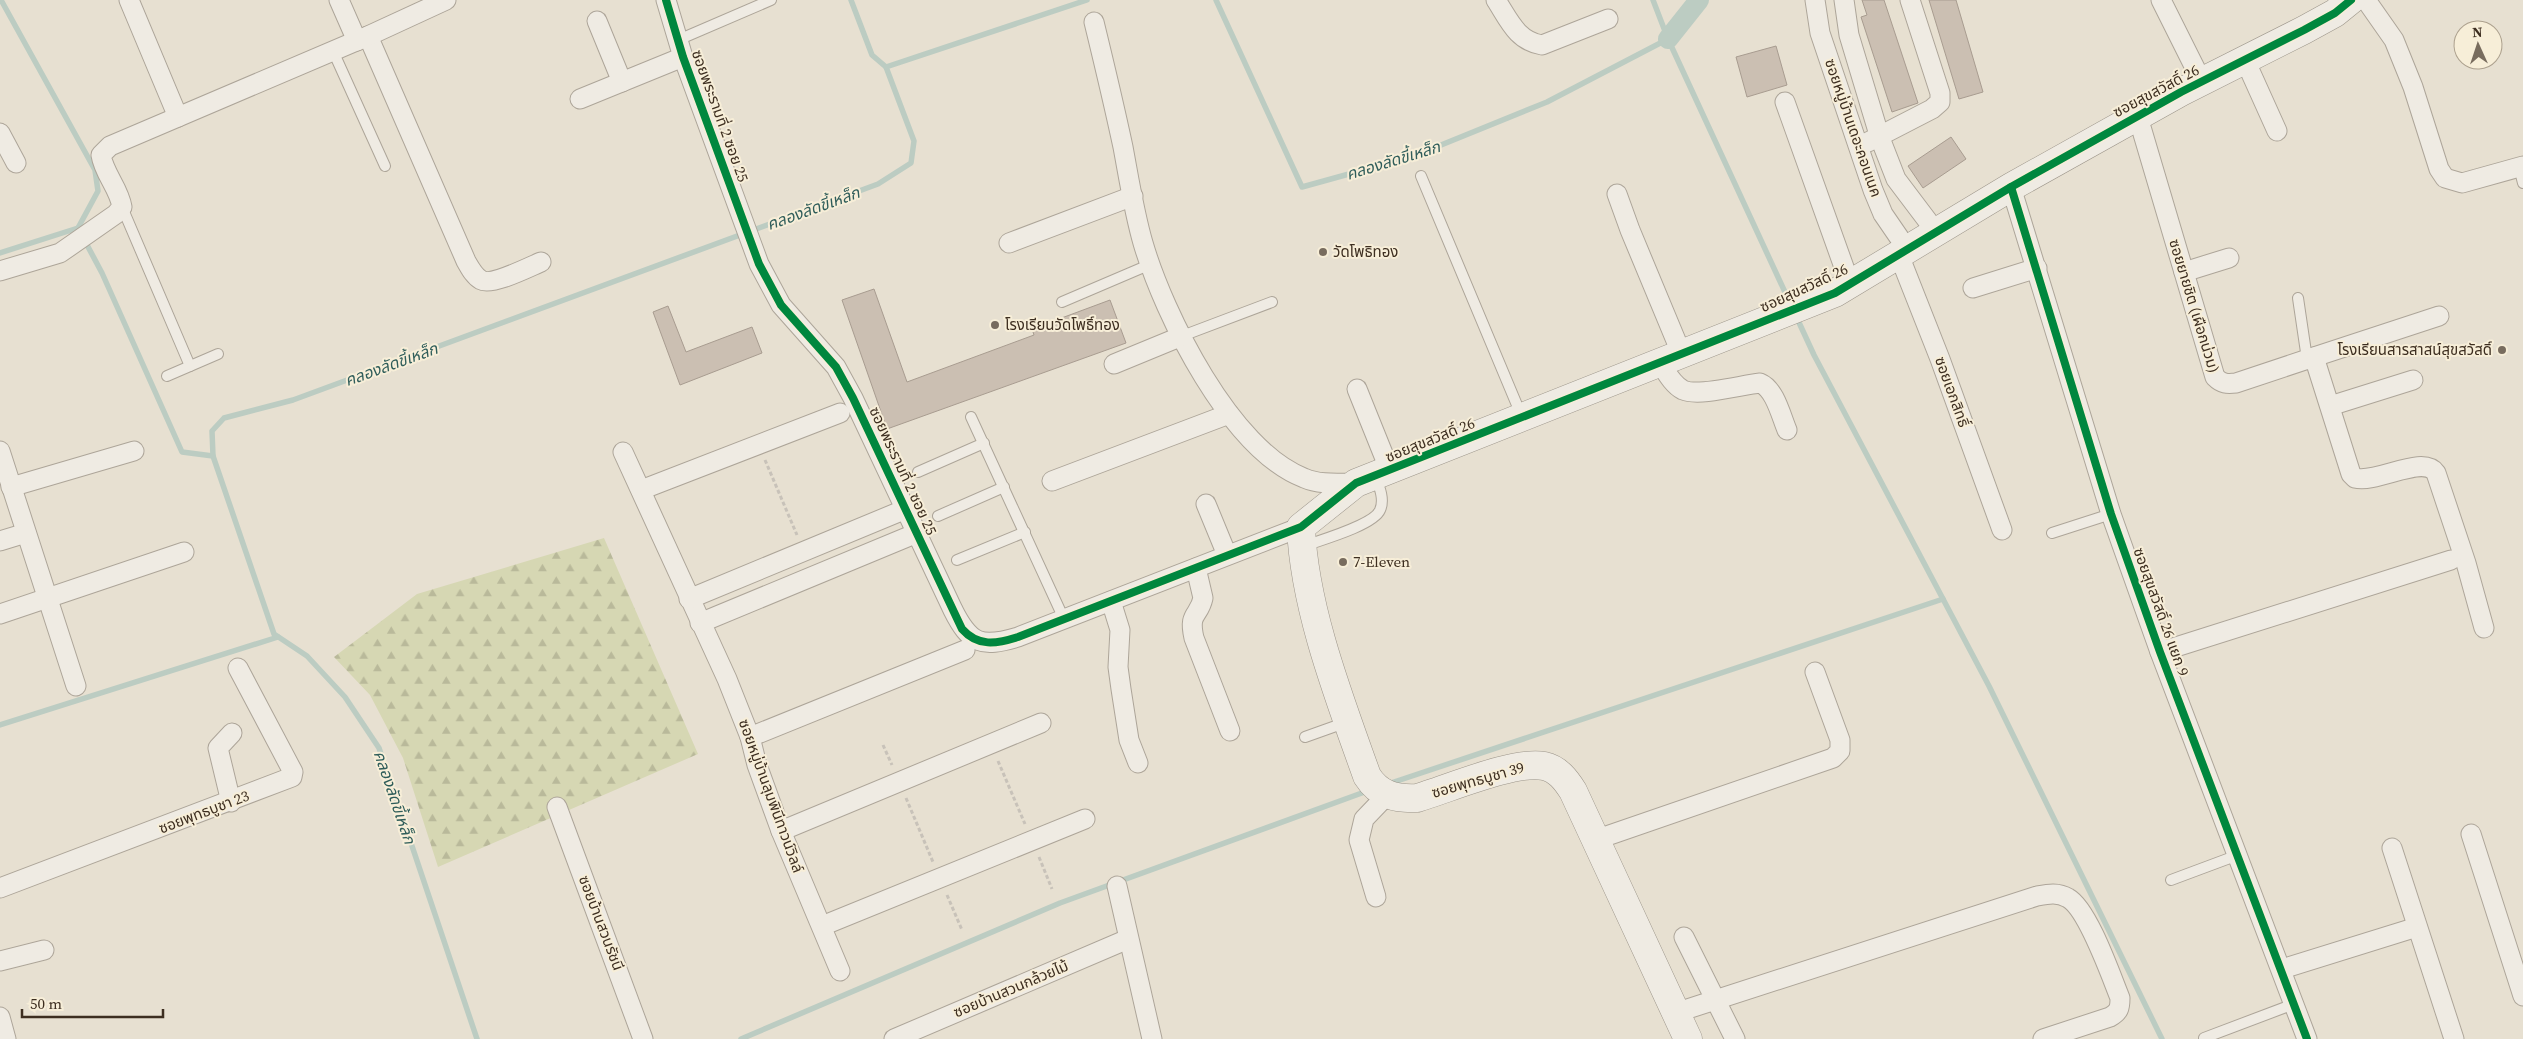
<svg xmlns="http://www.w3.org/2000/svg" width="2523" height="1039" viewBox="0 0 2523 1039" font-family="'Source Serif 4','Noto Sans Thai',serif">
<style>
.forest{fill:url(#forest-firs)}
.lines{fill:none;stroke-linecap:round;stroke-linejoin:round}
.stream{stroke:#bcccc2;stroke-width:5.5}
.canal{stroke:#bcccc2;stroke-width:20}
.building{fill:#cbbfb2;stroke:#a89c90}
.lane-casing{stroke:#ada599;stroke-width:12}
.street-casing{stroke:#ada599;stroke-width:21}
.secondary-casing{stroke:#9c958a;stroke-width:29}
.path{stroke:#c8c2b9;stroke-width:3;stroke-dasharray:4 2.5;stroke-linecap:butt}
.lane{stroke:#efebe3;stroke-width:10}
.street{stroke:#efebe3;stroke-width:19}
.secondary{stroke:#efebe3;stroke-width:28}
.cycleway-casing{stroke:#f7eed8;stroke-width:11}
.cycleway{stroke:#00873e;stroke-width:8}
.poi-dot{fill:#786c5e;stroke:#f7eed8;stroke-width:2}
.labels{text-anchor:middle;stroke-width:4;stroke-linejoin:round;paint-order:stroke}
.street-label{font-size:15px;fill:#3d2e20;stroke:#f7eed8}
.poi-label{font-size:15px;fill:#3d2e20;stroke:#f7eed8;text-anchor:start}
.water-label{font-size:16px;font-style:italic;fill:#2f5d5a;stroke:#f7eed8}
</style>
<defs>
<pattern id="forest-firs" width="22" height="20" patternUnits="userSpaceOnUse" patternTransform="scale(1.25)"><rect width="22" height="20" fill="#d6d7b3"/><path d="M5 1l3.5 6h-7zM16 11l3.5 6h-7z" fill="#b9b99a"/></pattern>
</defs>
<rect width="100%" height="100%" fill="#e7e0d1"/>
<!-- forest -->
<path class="forest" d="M604 538 698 754 438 867 403 758 370 695 334 657 417 594Z"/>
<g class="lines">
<!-- stream -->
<g class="stream">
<path d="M1 0 95 170 98 191 78 228"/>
<path d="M851 0 872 55 886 67"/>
<path d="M1216 0 1302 187 1414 156 1547 102 1668 39"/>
<path d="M1653 0 1668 39 1790 303"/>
<path d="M0 253 78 228 102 273 182 452 213 456"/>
<path d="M1796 316 1814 355 1989 686 2162 1039"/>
<path d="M0 725 278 637"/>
<path d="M1388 784 1943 599"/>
<path d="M477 1039 379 748 345 697 307 656 274 634 213 456 212 431 224 418 293 400 878 184 911 163 914 141 886 67 1087 0"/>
<path d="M741 1039 1060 903 1370 790"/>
</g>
<!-- canal -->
<path class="canal" d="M1668 39 1699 0"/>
</g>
<!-- building -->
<g class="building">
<path d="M1862 0H1884L1918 103 1892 112 1861 17 1867 15Z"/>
<path d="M1929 0H1956L1983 92 1959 99Z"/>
<path d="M1776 46 1787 85 1747 97 1736 57Z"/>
<path d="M1951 137 1966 159 1923 188 1908 166Z"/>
<path d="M874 289 907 382 1034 335 1032 329 1110 300 1126 343 887 429 842 300Z"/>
<path d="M668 306 686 352 752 327 762 353 680 385 653 312Z"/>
</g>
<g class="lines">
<!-- lane casing -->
<g class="lane-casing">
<g id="lane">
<path d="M678 40 771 0"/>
<path d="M333 51 385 166"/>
<path d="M2521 164 2519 167 2523 183"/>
<path d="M1421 176 1522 417"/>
<path d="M122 207 190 366"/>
<path d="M2298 298 2307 359"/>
<path d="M1062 302 1151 264"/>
<path d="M1182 336 1272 302"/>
<path d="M167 376 218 354"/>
<path d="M971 417 1064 619"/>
<path d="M918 472 984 443"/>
<path d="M938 516 1004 487"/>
<path d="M2052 533 2111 514"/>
<path d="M1304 546C1321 540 1374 525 1380 510 1385 499 1379 486 1375 476"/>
<path d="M957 560 1025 532"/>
<path d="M1305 737 1347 722"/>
<path d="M2171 880 2238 855"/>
<path d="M2204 1038 2294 1004"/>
</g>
</g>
<!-- street casing -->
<g class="street-casing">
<g id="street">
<path d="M129 0 178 117"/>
<path d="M339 0 357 41"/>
<path d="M666 0 683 57 759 264 781 305 836 367 853 398 953 610C970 644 981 648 1018 637L1301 527"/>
<path d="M1496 0C1509 20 1517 41 1542 45L1608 19"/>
<path d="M1815 0 1820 33 1873 190 1883 214 1907 249"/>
<path d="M1844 0 1849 35 1880 138 1896 179 1936 232"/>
<path d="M2161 0 2202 82"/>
<path d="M2366 0 2394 40 2413 87 2439 169 2445 178 2462 183 2523 166"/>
<path d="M597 21 622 82"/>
<path d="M1094 22C1104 63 1114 105 1123 147 1129 179 1134 212 1143 243 1164 315 1231 450 1304 478 1320 485 1338 483 1356 483"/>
<path d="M368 36 466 261C470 268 474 276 481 280 492 286 529 267 541 262"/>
<path d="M2245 60 2277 131"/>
<path d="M580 99 683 57"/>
<path d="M1785 102 1850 284"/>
<path d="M2138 117 2215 377C2222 384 2227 384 2236 383L2314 357 2351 474 2355 478C2377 484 2423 454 2436 473L2466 563 2484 628"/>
<path d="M0 133 16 163"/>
<path d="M1868 142 1932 109 1940 102V93L1910 0"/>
<path d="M2011 187 2111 514 2160 652 2307 1039"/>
<path d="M1617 194 1630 230 1682 355"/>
<path d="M1009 243 1133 196"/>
<path d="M1899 255 1940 359 2002 530"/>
<path d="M0 271 60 253 116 214 122 207C119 188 104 174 101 155L110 146 368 36 446 0"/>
<path d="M2184 272 2229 258"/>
<path d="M1973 288 2037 268"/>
<path d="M2314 357 2439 316"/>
<path d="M1660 363C1666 372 1673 385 1683 390 1699 397 1741 385 1760 383 1775 389 1781 416 1787 430"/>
<path d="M1114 364 1182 336"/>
<path d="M1357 389 1390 471"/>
<path d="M2330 406 2413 380"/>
<path d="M0 451 76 686"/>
<path d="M623 452 727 679 750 737 757 765 781 831 840 971"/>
<path d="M1052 481 1229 414"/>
<path d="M11 487 134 451"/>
<path d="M641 490 840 413"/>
<path d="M1206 504 1227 555"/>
<path d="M0 541 26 533"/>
<path d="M1196 568 1203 598C1199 617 1188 612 1194 638L1230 731"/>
<path d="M689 599 906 509"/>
<path d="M1111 601 1120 630 1118 667 1121 689 1129 740 1138 763"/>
<path d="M0 614 184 552"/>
<path d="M700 623 917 533"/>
<path d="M2160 652 2451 560"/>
<path d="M750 737 965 650"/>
<path d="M231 802 218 748 232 733"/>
<path d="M557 807 643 1039"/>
<path d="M781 831 1041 723"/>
<path d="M2471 834 2523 996"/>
<path d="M1595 840 1833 758 1840 751V740L1815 672"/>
<path d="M2392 848 2454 1039"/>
<path d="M1117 886 1152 1039"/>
<path d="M0 888 292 777 293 772 238 668"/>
<path d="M1376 897 1359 840 1364 819 1387 795"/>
<path d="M822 926 1085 819"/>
<path d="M1684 937 1735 1039"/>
<path d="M0 961 44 950"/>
<path d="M2282 969 2417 927"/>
<path d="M1675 1013 2037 896C2048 894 2058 892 2068 898 2088 909 2111 976 2120 998 2120 1008 2119 1012 2110 1017L2043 1039"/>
<path d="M0 1017 6 1039"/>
<path d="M894 1039 1128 939"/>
</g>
</g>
<!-- secondary casing -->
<g class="secondary-casing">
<path id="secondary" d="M1688 1039 1573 791C1566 780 1558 769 1544 766 1515 760 1448 789 1417 798 1395 799 1379 795 1367 776 1340 700 1304 608 1301 527L1356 483 1835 293 2011 187 2181 92 2304 30 2335 13 2351 0"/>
</g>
<!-- path -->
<g class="path">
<path d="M765 460 797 535"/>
<path d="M883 745 892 765"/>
<path d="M998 761 1025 824"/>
<path d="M906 798 933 862"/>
<path d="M1039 857 1052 889"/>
<path d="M947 895 962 930"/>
</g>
<!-- lane -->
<use href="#lane" class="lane"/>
<!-- street -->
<use href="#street" class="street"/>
<!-- secondary -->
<use href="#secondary" class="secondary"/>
<!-- cycleway casing -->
<g class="cycleway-casing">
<g id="cycleway">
<path d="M666 0 683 57 759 264 781 305 836 367 853 398 962 629C978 647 996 644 1018 637L1301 527 1356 483 1835 293 2011 187 2181 92 2304 30 2335 13 2351 0"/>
<path d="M2011 187 2111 514 2160 652 2307 1039"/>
</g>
</g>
<!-- cycleway -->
<use href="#cycleway" class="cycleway"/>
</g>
<!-- markers -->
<g class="poi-dot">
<circle cx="1323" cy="252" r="5"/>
<circle cx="995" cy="325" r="5"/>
<circle cx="2502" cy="350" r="5"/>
<circle cx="1343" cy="562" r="5"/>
</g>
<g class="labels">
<!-- street labels -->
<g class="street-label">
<text transform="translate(2156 91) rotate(-28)" y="5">ซอยสุขสวัสดิ์ 26</text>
<text transform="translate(720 116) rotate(70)" y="5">ซอยพระรามที่ 2 ซอย 25</text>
<text transform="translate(1853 128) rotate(71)" y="5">ซอยหมู่บ้านเดอะคอนเนค</text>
<text transform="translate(1804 288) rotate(-25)" y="5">ซอยสุขสวัสดิ์ 26</text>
<text transform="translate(2194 306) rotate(73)" y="5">ซอยยายชิต (เผือกน่วม)</text>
<text transform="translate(1952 392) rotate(70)" y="5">ซอยเอกสิทธิ์</text>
<text transform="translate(1430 440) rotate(-22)" y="5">ซอยสุขสวัสดิ์ 26</text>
<text transform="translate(903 471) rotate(65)" y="5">ซอยพระรามที่ 2 ซอย 25</text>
<text transform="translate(2161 612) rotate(70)" y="5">ซอยสุขสวัสดิ์ 26 แยก 9</text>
<text transform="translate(1478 780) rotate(-16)" y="5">ซอยพุทธบูชา 39</text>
<text transform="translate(771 796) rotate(70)" y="5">ซอยหมู่บ้านลุมพินีทาวน์วิลล์</text>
<text transform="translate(204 812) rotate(-21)" y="5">ซอยพุทธบูชา 23</text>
<text transform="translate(601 923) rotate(69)" y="5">ซอยบ้านสวนรัชนี</text>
<text transform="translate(1011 989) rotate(-23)" y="5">ซอยบ้านสวนกล้วยไม้</text>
</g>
<!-- poi labels -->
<g class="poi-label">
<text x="1333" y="257">วัดโพธิทอง</text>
<text x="1005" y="330">โรงเรียนวัดโพธิ์ทอง</text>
<text x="2492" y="355" text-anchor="end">โรงเรียนสารสาสน์สุขสวัสดิ์</text>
<text x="1353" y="567">7-Eleven</text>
</g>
<!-- water labels -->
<g class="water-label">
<text transform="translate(1393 160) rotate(-17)" y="6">คลองลัดขี้เหล็ก</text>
<text transform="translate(813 208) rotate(-20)" y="6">คลองลัดขี้เหล็ก</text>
<text transform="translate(391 364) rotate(-20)" y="6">คลองลัดขี้เหล็ก</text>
<text transform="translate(395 797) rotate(71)" y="6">คลองลัดขี้เหล็ก</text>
</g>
</g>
<!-- north arrow -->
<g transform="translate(2478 45) rotate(357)"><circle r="24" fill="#f7eed8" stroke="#ada18e"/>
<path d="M0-4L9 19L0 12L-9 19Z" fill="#786c5e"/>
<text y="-8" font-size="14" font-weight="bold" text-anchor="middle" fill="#3d2e20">N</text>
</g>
<!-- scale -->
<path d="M22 1009v8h141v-8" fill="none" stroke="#3d2e20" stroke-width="2.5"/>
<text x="30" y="1009" font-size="15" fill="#3d2e20" stroke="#f7eed8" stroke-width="4" paint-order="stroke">50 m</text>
</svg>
